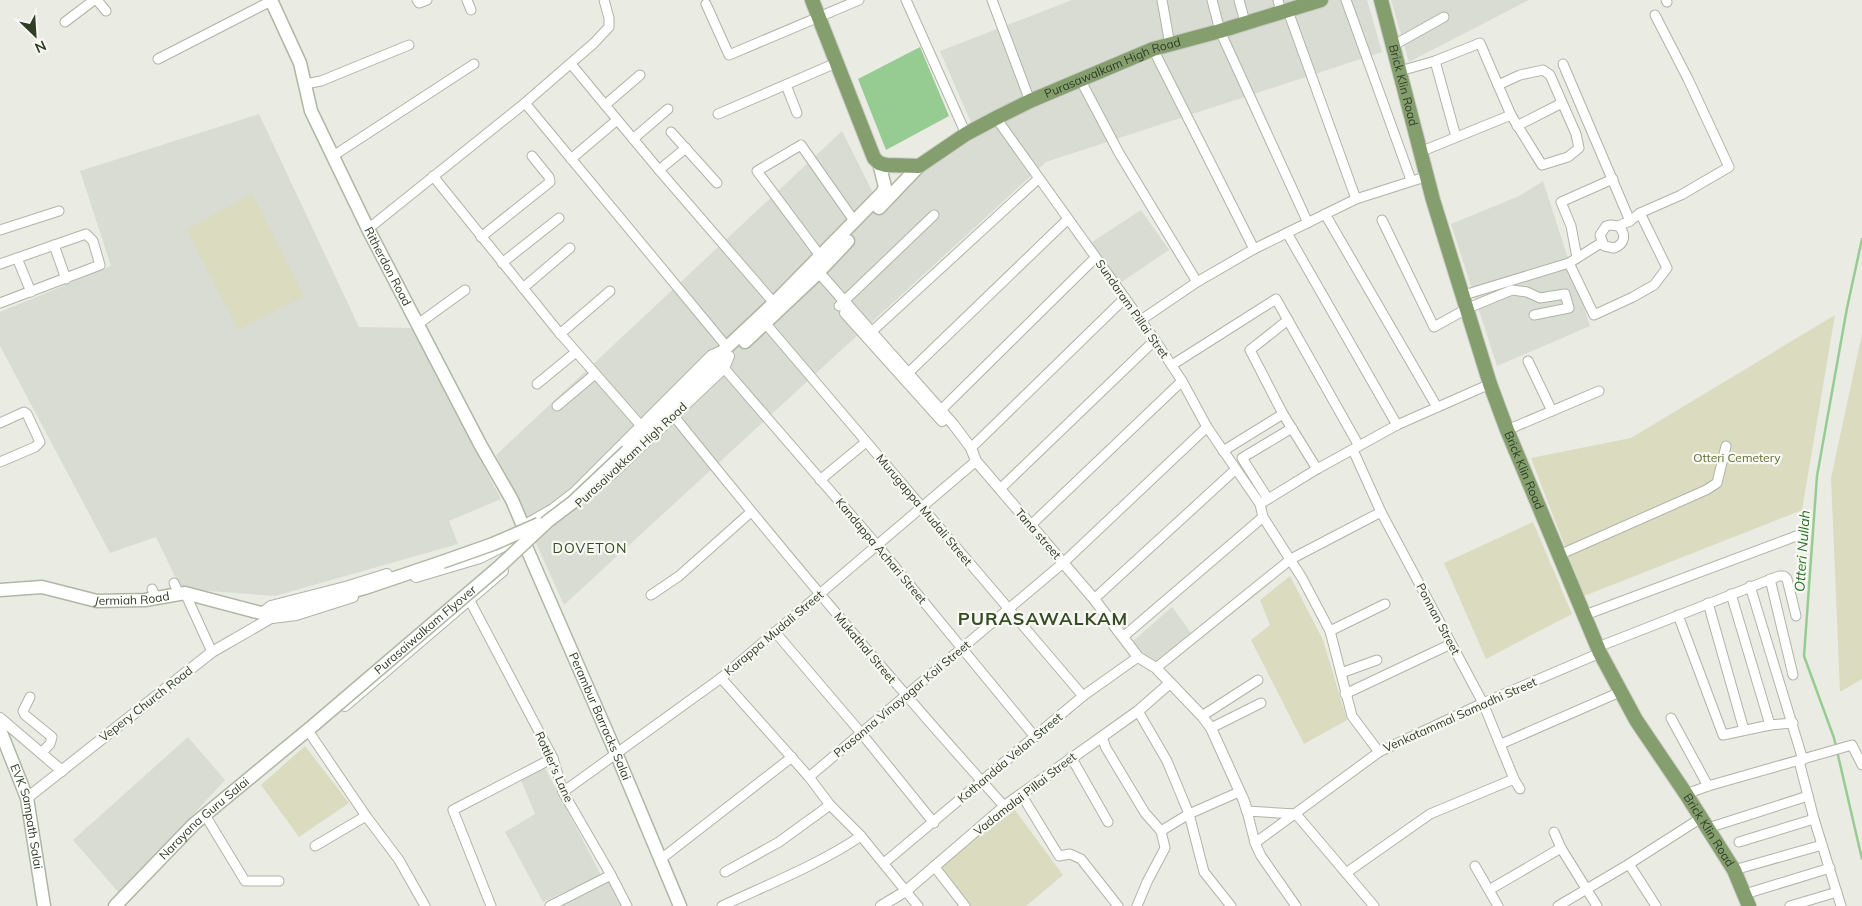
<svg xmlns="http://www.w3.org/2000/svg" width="1862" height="906" viewBox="0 0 1862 906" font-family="Mulish,sans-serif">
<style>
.built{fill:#d9dcd3}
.green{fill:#dadbbf}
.water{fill:#96cc92}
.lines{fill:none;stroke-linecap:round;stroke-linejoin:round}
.stream{stroke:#96cc92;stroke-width:2.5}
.minor-casing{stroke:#afb4a7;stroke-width:11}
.tertiary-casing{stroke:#afb4a7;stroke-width:12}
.secondary-casing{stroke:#afb7a4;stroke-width:15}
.primary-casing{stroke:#c5c9c2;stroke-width:16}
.minor{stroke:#fff;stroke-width:9}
.tertiary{stroke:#fff;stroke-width:10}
.secondary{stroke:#fff;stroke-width:12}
.primary{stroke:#859e6d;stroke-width:14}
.secondary-bridge-casing{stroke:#afb7a4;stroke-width:15;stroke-linecap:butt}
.secondary-bridge{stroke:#fff;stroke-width:12}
.labels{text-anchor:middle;stroke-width:4.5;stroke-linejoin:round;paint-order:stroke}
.street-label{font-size:12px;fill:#313d25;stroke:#f8f9f5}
.park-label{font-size:12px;fill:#667033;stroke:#f8f9f5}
.neighbourhood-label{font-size:14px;letter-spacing:1px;fill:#374d23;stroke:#f8f9f5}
.water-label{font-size:14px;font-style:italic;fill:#297324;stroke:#f8f9f5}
.district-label{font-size:18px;font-weight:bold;letter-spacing:1px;fill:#374d23;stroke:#f8f9f5}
</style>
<rect width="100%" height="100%" fill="#eaece4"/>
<!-- built -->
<g class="built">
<path d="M1072 0H1367L1382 52 1046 162 564 605 496 455 842 131 878 203 976 134 940 51Z"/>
<path d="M1391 0H1529L1409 62Z"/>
<path d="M259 114 359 327 411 328 501 499 449 521 458 544 275 596 181 589 156 537 110 553 0 346V312L111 266 80 171Z"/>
<path d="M1543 181 1590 326 1497 366 1451 224 1519 196Z"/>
<path d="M1141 210 1169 250 1117 285 1089 244Z"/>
<path d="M1172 607 1192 634 1154 666 1133 641Z"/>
<path d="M188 737 225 780 120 894 73 840Z"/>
<path d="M545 768 601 875 543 902 505 832 535 814 521 780Z"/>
<path d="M610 878 624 906H556Z"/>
</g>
<!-- green -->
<g class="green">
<path d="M252 194 304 296 238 330 186 229Z"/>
<path d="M1835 315 1802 510 1584 596 1531 458 1631 438Z"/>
<path d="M1862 334V679L1840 692 1831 478Z"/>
<path d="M1533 522 1572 614 1486 659 1444 563Z"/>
<path d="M1290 576 1323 640 1347 720 1304 744 1251 640 1270 625 1260 600Z"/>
<path d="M305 746 349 803 299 837 261 785Z"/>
<path d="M1012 806 1063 875 1026 906H968L937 866Z"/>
</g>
<!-- water -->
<path class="water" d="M920 47 949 116 886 150 858 79Z"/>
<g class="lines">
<!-- stream -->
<path class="stream" d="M1862 239 1847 308 1817 476 1804 656 1834 738 1862 859"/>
<!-- minor casing -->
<g class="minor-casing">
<g id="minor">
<path d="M97 0 106 11"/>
<path d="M417 0 419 3 427 0"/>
<path d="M467 0 471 10"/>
<path d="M906 0 966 134"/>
<path d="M992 0 1030 101"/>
<path d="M1162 0 1170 45"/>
<path d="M1212 0 1220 31 1308 223"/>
<path d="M1239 0 1245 22"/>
<path d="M1278 0 1281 12"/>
<path d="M1346 0 1411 180"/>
<path d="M1666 0 1667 2"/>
<path d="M706 4 729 55 859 0"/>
<path d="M1288 11 1356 199"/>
<path d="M65 22 94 0"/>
<path d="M1394 45 1444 17"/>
<path d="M1153 49 1254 249"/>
<path d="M158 59 271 1"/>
<path d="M1435 61 1456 137"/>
<path d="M571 64 659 170 774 303"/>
<path d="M1563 64 1630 221"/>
<path d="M1400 71 1435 61 1480 43 1498 85 1520 75 1543 70 1550 75 1576 134 1579 148 1568 157 1542 165 1511 115 1420 152"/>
<path d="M1081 81 1119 153 1197 282"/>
<path d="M305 84 321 81 409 45"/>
<path d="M786 85 797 113"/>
<path d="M1498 85 1511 115"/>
<path d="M525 103 727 347"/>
<path d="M605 105 640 75"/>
<path d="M718 114 836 63"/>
<path d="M996 118 1155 340 1182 381 1207 427 1260 504 1263 517 1302 578 1330 631 1352 716 1379 752"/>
<path d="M1517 126 1562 103"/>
<path d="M671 132 717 183"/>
<path d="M633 139 668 109"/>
<path d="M333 156 474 64"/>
<path d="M571 159 617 120"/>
<path d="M659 170 686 148"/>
<path d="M433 176 557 330 642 427"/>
<path d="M1325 214 1437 407"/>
<path d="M1382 220 1434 327 1468 308 1512 290 1527 292 1540 298 1565 294 1569 308 1534 315"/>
<path d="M1618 226C1627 234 1625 244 1614 248L1604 246 1600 235 1606 226 1610 225 1618 226 1630 221 1640 213 1681 195 1729 167 1688 79 1655 15"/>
<path d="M368 229 525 103 594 43 609 27V18L604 0"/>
<path d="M0 230 59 211"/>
<path d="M1287 233 1397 425"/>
<path d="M481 237 550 182 549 177 532 156"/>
<path d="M54 245 66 279"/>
<path d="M821 257 757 171 801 145 855 222"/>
<path d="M17 258 31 292"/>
<path d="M1577 258 1601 243"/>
<path d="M502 263 559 218"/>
<path d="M1569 263 1594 315 1633 297 1654 285 1667 268 1640 213"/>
<path d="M0 264 86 234 93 241 100 265 0 303"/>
<path d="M523 288 570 248"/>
<path d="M1464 295 1569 263 1577 258 1571 226 1561 202 1613 179"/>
<path d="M839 306 934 215"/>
<path d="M1141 320 1197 282 1254 249 1356 199 1428 176"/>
<path d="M1288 320 1250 350 1283 414 1317 469"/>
<path d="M418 324 465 290"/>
<path d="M766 324 1083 696"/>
<path d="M560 334 610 291"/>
<path d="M867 336 1038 179"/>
<path d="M1528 361 1552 411"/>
<path d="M1172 365 1276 299 1359 446"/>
<path d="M724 368 877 545 1035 737"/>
<path d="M903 378 1068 219"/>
<path d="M537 384 576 352"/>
<path d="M557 406 595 374"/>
<path d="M941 410 1095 258"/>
<path d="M673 415C781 549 890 680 1005 807"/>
<path d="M0 423 24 412 27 414 40 442 35 447 0 462"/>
<path d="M1507 430 1599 391"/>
<path d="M971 448 1125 298"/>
<path d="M1353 450 1381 512 1483 703 1514 779 1520 789"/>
<path d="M1223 451 1283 414"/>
<path d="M820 480 866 442"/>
<path d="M1000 489 1155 340"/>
<path d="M1268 499 1242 458 1292 428"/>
<path d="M1260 504 1317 469 1397 425 1490 384"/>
<path d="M1031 525 1182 381"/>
<path d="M1559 555 1706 490 1717 483 1726 446"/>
<path d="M1770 579 1793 675"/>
<path d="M174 583 179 594"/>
<path d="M1750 586 1803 760"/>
<path d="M152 589 156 598"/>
<path d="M185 593 212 652"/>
<path d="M1731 594 1770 725"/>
<path d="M651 595 679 576 751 512"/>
<path d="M1094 599 1236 469"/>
<path d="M470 601 553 758 563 792 611 875 627 906"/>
<path d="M1708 603 1744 730"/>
<path d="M1585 615 1799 535"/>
<path d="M1678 615 1723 735 1770 725 1793 723"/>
<path d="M1330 631 1385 604"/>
<path d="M775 632 862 734 934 823"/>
<path d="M1123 637 1263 517"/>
<path d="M1598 647 1779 576H1784L1787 579 1796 616"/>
<path d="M1156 668 1291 559 1381 512"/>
<path d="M1341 673 1377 660"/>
<path d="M721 678 809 777 830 805 861 836 918 906"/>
<path d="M1345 694 1451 644"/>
<path d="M30 697 23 711 25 715 52 737 50 744 41 753"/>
<path d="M1138 711 1167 761 1189 814 1204 872 1231 906"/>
<path d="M1202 716 1258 680"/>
<path d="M1671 718 1708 786"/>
<path d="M1211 728 1261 703"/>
<path d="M311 735 366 816 399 860 425 906"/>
<path d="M1102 737 1106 748 1145 813 1161 831"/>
<path d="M1501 744 1620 692"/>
<path d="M1071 757 1108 822"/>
<path d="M1799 761 1814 819 1841 906"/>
<path d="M809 777 1063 563 1207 427"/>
<path d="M563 792 721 678 976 461"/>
<path d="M1021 794 1059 856 1070 854 1081 859 1118 906"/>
<path d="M1686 794 1708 786 1852 745 1862 765"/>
<path d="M205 815 245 881H279"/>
<path d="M1708 828 1808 796"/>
<path d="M1554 832 1561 848 1597 906"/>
<path d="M1739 842 1814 819"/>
<path d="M1255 843 1379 752 1483 703 1600 653"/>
<path d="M315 846 366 816"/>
<path d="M661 859 792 757"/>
<path d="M884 863 1083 696 1138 657"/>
<path d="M1629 864 1656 906"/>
<path d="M934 866 965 906"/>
<path d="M1475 866 1498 906"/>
<path d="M1734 870 1822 845"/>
<path d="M725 872 779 842 830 805"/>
<path d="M1346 873 1430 814 1514 779"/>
<path d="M1489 890 1561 848"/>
<path d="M1745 894 1830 868"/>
<path d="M491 906 453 810 553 758"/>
<path d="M550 906 611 875"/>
<path d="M722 906C769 884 818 865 861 836"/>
<path d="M1137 906 1147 882 1165 848 1161 831 1189 814 1239 792"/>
<path d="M1296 906 1261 856 1255 843 1247 811 1296 814 1374 906"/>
<path d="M1558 906 1629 864 1701 818"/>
<path d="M1790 906 1837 892"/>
</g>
</g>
<!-- tertiary casing -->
<g class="tertiary-casing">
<g id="tertiary">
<path d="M814 267 953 424 971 448 976 461 1094 599 1138 657 1156 668 1202 716 1211 728 1244 801 1247 811"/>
<path d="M845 313 942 421"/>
<path d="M611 475 724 368 729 356"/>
<path d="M525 525 553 509 575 492 712 355 724 350"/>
<path d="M416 577 480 558 522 537"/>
<path d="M263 612 271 606 349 586 387 574"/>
<path d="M272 618 296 615 353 597"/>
<path d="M345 706 503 571"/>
<path d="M0 718 62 771"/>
<path d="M27 798 212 652 271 618"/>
<path d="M881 906 906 891 1006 805 1138 711 1170 683"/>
</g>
</g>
<!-- secondary casing -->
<g class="secondary-casing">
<g id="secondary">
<path id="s1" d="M271 0 300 63 311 111 368 229 481 446 512 500 523 526V537L527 549 616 753 680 906"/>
<path d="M879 208 919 166"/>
<path d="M745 342 814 277 848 241"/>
<path d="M627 451 710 368 724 350 774 303 882 193 885 187 879 163"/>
<path id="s2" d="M0 590 42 587 97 601 145 600 185 593 261 613 280 611 365 588 442 562"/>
<path id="s3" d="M0 730 27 798 44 906"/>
<path id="s4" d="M115 906 194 824 315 724"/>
</g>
</g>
<!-- primary casing -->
<g class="primary-casing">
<g id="primary">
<path id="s5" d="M812 0 874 158 879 163 886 165 919 166 966 134 996 118 1030 101 1153 49 1220 31 1321 0"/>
<path id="s6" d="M1381 0 1433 200 1490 384 1507 430 1600 653 1636 720 1686 794 1734 870 1749 906"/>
</g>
</g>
<!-- minor -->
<use href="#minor" class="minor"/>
<!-- tertiary -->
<use href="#tertiary" class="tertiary"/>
<!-- secondary -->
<use href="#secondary" class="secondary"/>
<!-- primary -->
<use href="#primary" class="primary"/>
<!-- secondary-bridge casing -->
<g class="secondary-bridge-casing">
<g id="secondary-bridge">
<path d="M442 562 493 544 539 524"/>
<path id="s7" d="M315 724 500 566 548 521 573 502 627 451"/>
</g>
</g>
<!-- secondary-bridge -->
<use href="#secondary-bridge" class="secondary-bridge"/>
</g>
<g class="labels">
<!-- street labels -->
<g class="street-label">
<text dy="4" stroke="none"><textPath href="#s5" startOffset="435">Purasawalkam High Road</textPath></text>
<text dy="4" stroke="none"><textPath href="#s6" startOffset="88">Brick Klin Road</textPath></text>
<text dy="4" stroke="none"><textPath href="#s1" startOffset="292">Ritherdon Road</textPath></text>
<text transform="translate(1132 309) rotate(55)" y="4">Sundaram Pillai Stret</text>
<text transform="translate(631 455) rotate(-43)" y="4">Purasaivakkam High Road</text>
<text dy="4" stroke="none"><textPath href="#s6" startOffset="492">Brick Klin Road</textPath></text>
<text transform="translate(924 510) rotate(50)" y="4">Murugappa Mudali Street</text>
<text transform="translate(1038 534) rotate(49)" y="4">Tana street</text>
<text transform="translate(881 551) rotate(50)" y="4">Kandappa Achari Street</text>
<text dy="4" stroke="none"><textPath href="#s2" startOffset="134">Jermiah Road</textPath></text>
<text transform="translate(1438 619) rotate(62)" y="4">Ponnan Street</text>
<text dy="4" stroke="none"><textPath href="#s7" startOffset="145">Purasaiwalkam Flyover</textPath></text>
<text transform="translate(774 633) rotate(-40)" y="4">Karappa Mudali Street</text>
<text transform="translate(865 648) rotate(50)" y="4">Mukathal Street</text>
<text transform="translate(902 699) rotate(-40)" y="4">Prasanna Vinayagar Koil Street</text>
<text transform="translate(146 704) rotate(-38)" y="4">Vepery Church Road</text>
<text transform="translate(1460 715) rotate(-24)" y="4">Venkatammal Samadhi Street</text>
<text dy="4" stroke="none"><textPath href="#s1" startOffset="791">Perambur Barracks Salai</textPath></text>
<text transform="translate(1010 758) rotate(-40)" y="4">Kothandda Velan Street</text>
<text transform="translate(554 767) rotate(66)" y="4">Rottler's Lane</text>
<text transform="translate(1025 794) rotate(-38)" y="4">Vadamalai Pillai Street</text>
<text dy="4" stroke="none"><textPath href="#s3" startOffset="91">EVK Sampath Salai</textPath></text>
<text dy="4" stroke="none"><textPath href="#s4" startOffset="125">Narayana Guru Salai</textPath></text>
<text dy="4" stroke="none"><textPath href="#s6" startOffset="898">Brick Klin Road</textPath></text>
</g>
<!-- park labels -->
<g class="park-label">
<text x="1737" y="462">Otteri Cemetery</text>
</g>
<!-- neighbourhood labels -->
<g class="neighbourhood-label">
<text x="590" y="553">DOVETON</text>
</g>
<!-- water labels -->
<g class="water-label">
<text transform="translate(1802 551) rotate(-86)" y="5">Otteri Nullah</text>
</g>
<!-- district labels -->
<g class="district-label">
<text x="1043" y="625">PURASAWALKAM</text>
</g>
</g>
<!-- north arrow -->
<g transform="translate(35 35) rotate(155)" stroke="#f8f9f5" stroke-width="4" paint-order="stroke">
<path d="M0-4L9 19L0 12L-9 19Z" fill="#313d25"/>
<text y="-8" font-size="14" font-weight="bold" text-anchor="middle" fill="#313d25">N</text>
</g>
</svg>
